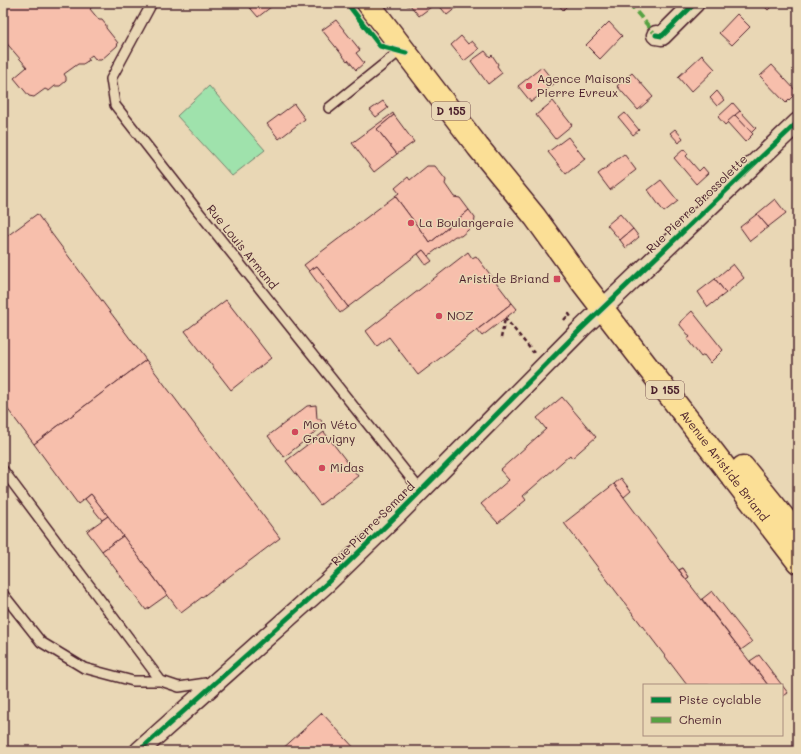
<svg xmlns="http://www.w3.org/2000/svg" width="801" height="754" viewBox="0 0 801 754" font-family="Mali,sans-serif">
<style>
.green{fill:#9fe2ac;stroke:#74806c}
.building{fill:#f7bfac;stroke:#4a1f2b}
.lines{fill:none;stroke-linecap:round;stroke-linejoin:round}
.service-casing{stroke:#4a1f2b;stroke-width:12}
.minor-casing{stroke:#4a1f2b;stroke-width:21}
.primary-casing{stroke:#4a1f2b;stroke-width:25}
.path{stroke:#4a1f2b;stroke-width:2.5;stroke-dasharray:4 3;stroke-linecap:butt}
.service{stroke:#e9d7b5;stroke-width:9}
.minor{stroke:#e9d7b5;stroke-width:18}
.primary{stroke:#fbdf96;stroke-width:22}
.quiet{stroke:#56a243;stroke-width:4;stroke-dasharray:8 4;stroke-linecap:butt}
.cycleway-casing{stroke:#e9d7b5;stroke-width:8}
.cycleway{stroke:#00873e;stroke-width:5}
.poi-dot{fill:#d1495b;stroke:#e9d7b5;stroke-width:1.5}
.labels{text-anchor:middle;stroke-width:3;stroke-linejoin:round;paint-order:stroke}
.shield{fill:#e9d7b5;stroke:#7a5654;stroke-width:1}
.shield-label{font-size:11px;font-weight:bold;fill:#4a1f2b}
.poi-label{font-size:12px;fill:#4a1f2b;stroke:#e9d7b5;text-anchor:start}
.street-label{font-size:12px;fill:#4a1f2b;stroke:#e9d7b5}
</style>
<rect width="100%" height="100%" fill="#e9d7b5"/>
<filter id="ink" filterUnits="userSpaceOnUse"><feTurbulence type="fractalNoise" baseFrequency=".025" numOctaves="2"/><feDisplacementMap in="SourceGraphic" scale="8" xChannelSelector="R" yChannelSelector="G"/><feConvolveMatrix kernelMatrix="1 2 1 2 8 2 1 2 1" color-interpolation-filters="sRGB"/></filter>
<g filter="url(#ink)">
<!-- green -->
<path class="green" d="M209 86 265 150 232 176 177 116Z"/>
<!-- building -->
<g class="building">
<path d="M3 3H91L93 6 90 9 99 20H102L106 25V28L118 43 117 46 101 60H96L92 55 88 58 89 60 83 64H78L64 74 66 77V81L60 86H55L49 91 45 89 34 97 29 96 14 78 27 67 3 39Z"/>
<path d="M246 3H276L258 17Z"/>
<path d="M405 3H427L431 7 419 16 410 5 408 6Z"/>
<path d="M437 3H462L447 15Z"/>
<path d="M557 3H570L563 10Z"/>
<path d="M761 3H775L768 10Z"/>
<path d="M737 14 750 27 732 45 719 33Z"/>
<path d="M336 20 360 50 356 53 364 63 356 70 348 60 347 61 322 30Z"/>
<path d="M609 22 622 36 600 59 586 45Z"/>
<path d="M461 36 468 44 472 41 479 49 464 61 451 45Z"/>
<path d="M485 51 490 57 492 55 498 64 497 66 502 73 488 84 471 61Z"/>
<path d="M702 55 715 69 691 92 678 77Z"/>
<path d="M772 65 797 92 786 103 760 76Z"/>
<path d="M542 67 555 83 531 102 518 86Z"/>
<path d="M632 73 653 97 638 110 617 86Z"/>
<path d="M717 91 724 100 717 106 710 98Z"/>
<path d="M383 101 388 108 376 117 370 110Z"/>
<path d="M553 101 572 125 555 139 536 115Z"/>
<path d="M733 103 740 111 725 125 718 117Z"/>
<path d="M294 104 305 119 279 139 267 124Z"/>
<path d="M740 111 756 128 751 133 735 115Z"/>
<path d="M393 113 394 115 377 129 397 154 374 172 352 143Z"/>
<path d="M625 113 639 130 633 135 619 118Z"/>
<path d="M394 115 414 142 397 154 377 129Z"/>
<path d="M735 115 753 134 745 142 727 122Z"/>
<path d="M675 129 683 138 679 143 670 133Z"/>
<path d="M568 137 585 159 566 174 548 152Z"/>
<path d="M684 149 688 154 686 156 699 171 703 167 708 173 696 184 674 158Z"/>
<path d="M624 154 636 170 610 190 598 174Z"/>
<path d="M427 166H435L446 180 445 184 454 197 460 198 469 210 430 243 395 196 399 193 395 188 408 177 410 180Z"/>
<path d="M661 180 678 201 664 212 648 190Z"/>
<path d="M395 196 430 243 469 210 475 218 474 225 461 236H455L428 256 423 250 348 307 317 266 309 271 304 265Z"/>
<path d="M775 199 786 213 768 227 757 214Z"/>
<path d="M37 214 146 360 34 444 3 403V239Z"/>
<path d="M620 214 633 229 620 240 607 225Z"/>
<path d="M757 214 768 227 750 241 740 227Z"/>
<path d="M633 229 639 237 626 248 620 240Z"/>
<path d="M423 250 432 261 426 265 418 254Z"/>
<path d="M468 252 472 258 476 256 512 303 418 375 389 337 377 346 366 331Z"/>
<path d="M733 264 744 278 726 293 715 279Z"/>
<path d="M317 266 348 307 340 313 309 271Z"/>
<path d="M715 279 726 293 708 307 698 292Z"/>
<path d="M226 300 271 358 231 390 185 331Z"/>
<path d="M512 303 517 309 482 336 477 330Z"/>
<path d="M692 311 723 350 710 363 704 355 701 357 687 339 690 337 680 325V322Z"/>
<path d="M146 360 280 538 181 613 91 494 78 504 34 444Z"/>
<path d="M562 397 596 437 572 458 570 455 523 496 526 500 498 523 481 504 509 480 500 470 546 429 537 418Z"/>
<path d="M316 405 317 419H321L322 427 284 457 268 436 307 406Z"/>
<path d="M324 432 358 476 320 505 286 461Z"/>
<path d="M621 478 631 491 624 497 614 484Z"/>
<path d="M614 484 674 564 768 685H687L564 523Z"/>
<path d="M91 494 108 516 102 520 85 499Z"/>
<path d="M108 516 123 536 102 551 87 531Z"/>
<path d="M123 536 167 595 146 610 102 551Z"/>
<path d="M683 568 689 577 686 579 679 570Z"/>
<path d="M683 568 689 577 686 579 679 570Z"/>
<path d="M712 591 752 642 741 650 702 599Z"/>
<path d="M759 655 788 693 782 697V685H768L750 661Z"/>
<path d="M322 713 357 751H280Z"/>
</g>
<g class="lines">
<!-- service casing -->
<g class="service-casing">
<g id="service">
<path d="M152 3 111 79 115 105 198 211 421 491"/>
<path d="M329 108 395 55 405 53"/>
<path d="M3 470 161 681 179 687 213 682"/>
<path d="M3 594 41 642 84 668 133 681H161"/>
</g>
</g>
<!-- minor casing -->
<g class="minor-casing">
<g id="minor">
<path d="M656 35 662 36 695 3"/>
<path d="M139 751 326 584 397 515 581 329 798 122"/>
</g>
</g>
<!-- primary casing -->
<g class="primary-casing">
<g id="primary">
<path id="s1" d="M368 3 478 147 535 217 582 282 798 562"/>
<path d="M743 467 798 535"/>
</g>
</g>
<!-- path -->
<g class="path">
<path d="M505 318 533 352 534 351"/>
<path d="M564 320 569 314 571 317"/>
<path d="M501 338 505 319"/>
</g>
<!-- service -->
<use href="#service" class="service"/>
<!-- minor -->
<use href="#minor" class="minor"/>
<!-- primary -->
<use href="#primary" class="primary"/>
<!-- quiet -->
<path class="quiet" d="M629 3 656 35"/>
<!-- cycleway casing -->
<g class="cycleway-casing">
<g id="cycleway">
<path d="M347 3 380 46 406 53"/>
<path d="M656 35 662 36 695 3"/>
<path d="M139 751 326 584 397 515 581 329 798 122"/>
</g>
</g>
<!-- cycleway -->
<use href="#cycleway" class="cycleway"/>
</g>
</g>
<!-- markers -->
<g class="poi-dot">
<circle cx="529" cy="86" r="4"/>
<circle cx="411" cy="223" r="4"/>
<rect x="553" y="275" width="8" height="8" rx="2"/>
<circle cx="439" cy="316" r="4"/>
<circle cx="295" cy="432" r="4"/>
<circle cx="322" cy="468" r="4"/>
</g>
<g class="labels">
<!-- shield labels -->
<g class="shield">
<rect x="432" y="102" width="38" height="18" rx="3"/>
<rect x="646" y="381" width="38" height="18" rx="3"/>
</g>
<g class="shield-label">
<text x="451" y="115">D 155</text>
<text x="665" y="394">D 155</text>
</g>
<!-- poi labels -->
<g class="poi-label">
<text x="537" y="83">Agence Maisons<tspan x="537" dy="14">Pierre Evreux</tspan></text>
<text x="419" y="227">La Boulangeraie</text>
<text x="549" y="283" text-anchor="end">Aristide Briand</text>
<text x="447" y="320">NOZ</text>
<text x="303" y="429">Mon Véto<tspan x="303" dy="14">Gravigny</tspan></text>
<text x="330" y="472">Midas</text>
</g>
<!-- street labels -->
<g class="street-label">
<text transform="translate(697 204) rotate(-44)" y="4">Rue Pierre Brossolette</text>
<text transform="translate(242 247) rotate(51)" y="4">Rue Louis Armand</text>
<text dy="4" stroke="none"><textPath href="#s1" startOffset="584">Avenue Aristide Briand</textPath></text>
<text transform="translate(373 524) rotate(-45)" y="4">Rue Pierre Semard</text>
</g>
</g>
<!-- margin -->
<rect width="801" height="754" fill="none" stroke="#e9d7b5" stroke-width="16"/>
<rect x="8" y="8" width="785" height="738" fill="none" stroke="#4a1f2b" stroke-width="1.5" filter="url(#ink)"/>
<!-- legend -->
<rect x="643" y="684" width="140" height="52" fill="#e9d7b5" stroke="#a98d7e"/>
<rect x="651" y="697" width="20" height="6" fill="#00873e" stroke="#a98d7e"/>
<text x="679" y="704" font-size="12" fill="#4a1f2b">Piste cyclable</text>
<rect x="651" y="717" width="20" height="6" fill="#56a243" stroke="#a98d7e"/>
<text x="679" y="724" font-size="12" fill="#4a1f2b">Chemin</text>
</svg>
